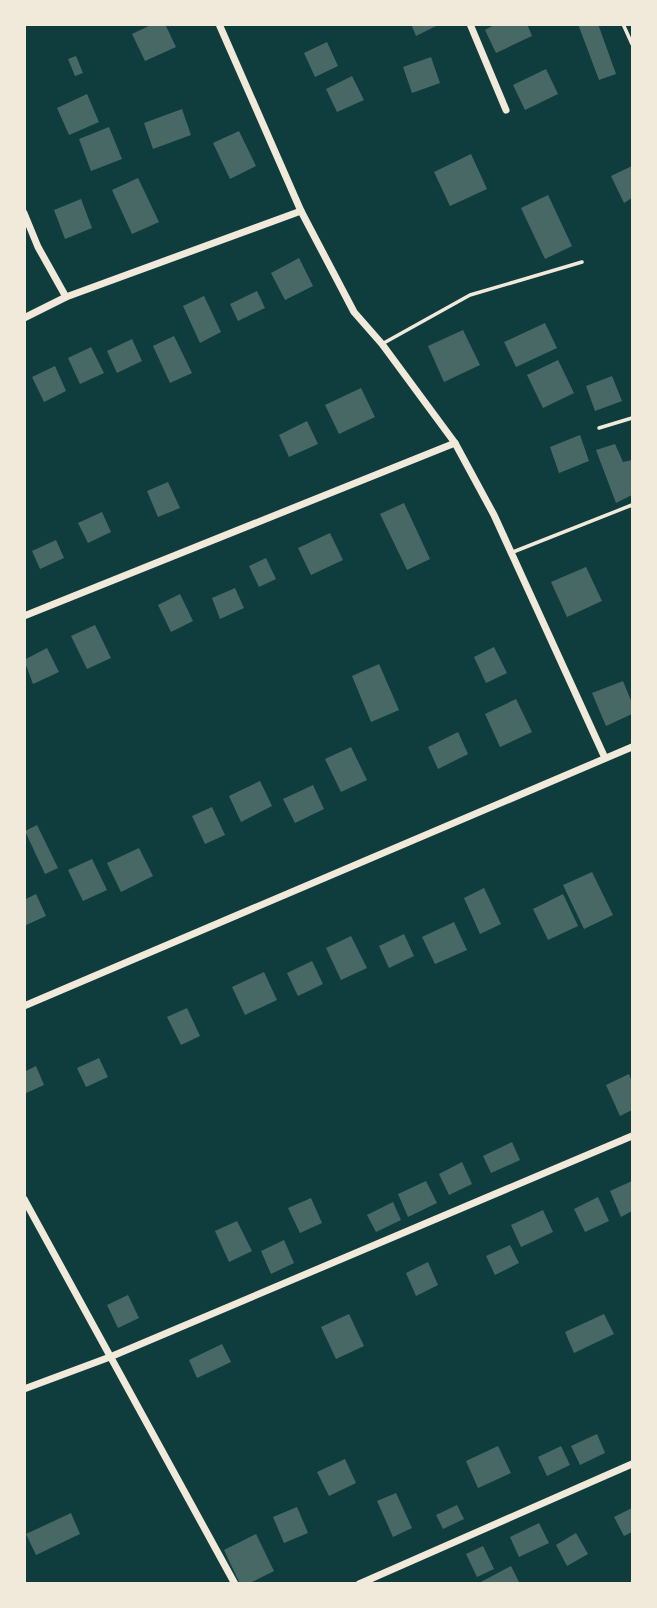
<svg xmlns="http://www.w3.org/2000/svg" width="657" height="1608" viewBox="0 0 657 1608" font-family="'PT Sans',sans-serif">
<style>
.building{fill:#486865}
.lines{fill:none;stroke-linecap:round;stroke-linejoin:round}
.service{stroke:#f1e9da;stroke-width:3.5}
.minor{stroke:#f1e9da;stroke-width:7}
</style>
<rect width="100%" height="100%" fill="#0f3d3e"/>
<!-- building -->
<g class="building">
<path d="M153 24H165L176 47 145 61 132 34Z"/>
<path d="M411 24H440L416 36Z"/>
<path d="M496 24H527L532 36 496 53 485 30Z"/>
<path d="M578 24H598L616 74 599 80Z"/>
<path d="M327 42 338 66 315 77 304 53Z"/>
<path d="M76 56 83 73 75 76 68 59Z"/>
<path d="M431 57 440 83 412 93 403 67Z"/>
<path d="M546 69 558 94 525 110 513 85Z"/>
<path d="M352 76 364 100 337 112 326 89Z"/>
<path d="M87 94 99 122 69 135 57 108Z"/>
<path d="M182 109 191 135 153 149 144 123Z"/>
<path d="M109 127 122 159 91 171 79 139Z"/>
<path d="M239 131 256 166 230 179 213 143Z"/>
<path d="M471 154 487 189 450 206 434 172Z"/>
<path d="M632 166V198L624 203 611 176Z"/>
<path d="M138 178 159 222 132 234 112 190Z"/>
<path d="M548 195 572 246 545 259 521 208Z"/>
<path d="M81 199 92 228 65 239 54 210Z"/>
<path d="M299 258 313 286 285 300 271 273Z"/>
<path d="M257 291 265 308 238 321 230 304Z"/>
<path d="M204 296 221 332 200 343 183 306Z"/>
<path d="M545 323 557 348 516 367 504 342Z"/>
<path d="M463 330 480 365 444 382 428 346Z"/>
<path d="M174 336 192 373 170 383 153 346Z"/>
<path d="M132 339 142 361 117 373 107 351Z"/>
<path d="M91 347 104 373 80 384 68 358Z"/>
<path d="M558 360 574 393 543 408 527 375Z"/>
<path d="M55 366 66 391 44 402 32 377Z"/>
<path d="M612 376 622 401 595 411 586 386Z"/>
<path d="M361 388 375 417 339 434 325 405Z"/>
<path d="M307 421 318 444 289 457 279 435Z"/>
<path d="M580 435 589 461 559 473 550 447Z"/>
<path d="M615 444 623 462 632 460V495L616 503 596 450Z"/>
<path d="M168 482 180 508 158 517 147 491Z"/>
<path d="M404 503 430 559 407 570 380 514Z"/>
<path d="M102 512 111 532 88 543 78 523Z"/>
<path d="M330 533 343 560 311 575 298 548Z"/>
<path d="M56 540 64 558 40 569 32 551Z"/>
<path d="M266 558 276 579 259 587 249 566Z"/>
<path d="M586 567 602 601 567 617 551 582Z"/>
<path d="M235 588 244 608 220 619 212 598Z"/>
<path d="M180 594 193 621 171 632 158 605Z"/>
<path d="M95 625 111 658 87 669 71 636Z"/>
<path d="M494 647 507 673 486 683 474 657Z"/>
<path d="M47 648 59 672 33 684 24 660Z"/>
<path d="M379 664 399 710 371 722 352 676Z"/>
<path d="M623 681 632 703V714L606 726 592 693Z"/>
<path d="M516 699 532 732 500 747 485 714Z"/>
<path d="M458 732 468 754 438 769 428 747Z"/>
<path d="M351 747 367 780 341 792 325 759Z"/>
<path d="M260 781 272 806 241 822 229 796Z"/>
<path d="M313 785 324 809 295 823 283 799Z"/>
<path d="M212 807 225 835 205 844 192 816Z"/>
<path d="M37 825 58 868 45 874 25 831Z"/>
<path d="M139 848 153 876 121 892 107 863Z"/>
<path d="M92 859 107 890 83 901 68 870Z"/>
<path d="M592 872 613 915 584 929 563 885Z"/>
<path d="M484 888 501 924 480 934 464 898Z"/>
<path d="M36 894 46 916 24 926V900Z"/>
<path d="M563 894 578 926 548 940 533 909Z"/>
<path d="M454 922 467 950 435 964 422 937Z"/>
<path d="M404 934 414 956 389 968 379 946Z"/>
<path d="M351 936 367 968 341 980 326 948Z"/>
<path d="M312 961 323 984 298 996 287 973Z"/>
<path d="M264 972 277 1000 245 1015 232 987Z"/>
<path d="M187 1008 200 1036 181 1045 167 1017Z"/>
<path d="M99 1058 108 1077 86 1087 77 1068Z"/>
<path d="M36 1066 44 1085 24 1094V1072Z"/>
<path d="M629 1074 632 1082V1110L620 1116 606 1085Z"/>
<path d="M512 1142 520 1160 491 1173 483 1156Z"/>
<path d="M462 1162 472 1184 449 1195 439 1174Z"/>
<path d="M426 1181 437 1203 408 1217 398 1194Z"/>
<path d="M632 1181V1211L621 1217 610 1191Z"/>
<path d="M598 1197 609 1221 585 1232 574 1209Z"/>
<path d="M311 1198 322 1223 300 1233 288 1208Z"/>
<path d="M393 1202 401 1220 376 1232 367 1215Z"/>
<path d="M543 1210 553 1232 521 1247 511 1225Z"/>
<path d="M237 1221 252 1251 229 1262 215 1231Z"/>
<path d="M284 1240 294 1263 271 1274 261 1251Z"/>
<path d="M510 1245 519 1263 495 1275 486 1256Z"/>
<path d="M428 1262 438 1285 416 1296 406 1273Z"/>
<path d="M128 1295 139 1318 118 1328 107 1305Z"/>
<path d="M349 1314 364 1346 336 1359 321 1327Z"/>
<path d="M604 1314 614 1334 574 1353 565 1332Z"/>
<path d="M222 1344 231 1362 197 1378 189 1360Z"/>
<path d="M597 1434 605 1453 580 1465 571 1446Z"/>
<path d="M498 1446 511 1473 478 1488 466 1461Z"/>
<path d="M561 1446 570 1465 547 1476 538 1457Z"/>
<path d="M345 1459 356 1483 329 1496 317 1472Z"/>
<path d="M396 1493 412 1528 393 1537 377 1501Z"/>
<path d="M457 1505 464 1519 443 1529 436 1515Z"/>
<path d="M297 1507 308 1533 284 1543 273 1517Z"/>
<path d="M632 1508V1532L624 1536 614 1517Z"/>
<path d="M71 1513 80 1534 36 1555 26 1534Z"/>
<path d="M539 1523 549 1543 519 1557 510 1537Z"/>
<path d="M576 1533 588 1554 567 1566 556 1545Z"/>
<path d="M256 1534 274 1571 248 1584H240L224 1550Z"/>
<path d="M483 1546 494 1569 477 1577 466 1554Z"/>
<path d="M511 1566 520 1584H477Z"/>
</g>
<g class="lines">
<!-- service -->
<g class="service">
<path d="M623 24 632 44"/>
<path d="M382 344 470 295 582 262"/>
<path d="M599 428 632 418"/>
<path d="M513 552 632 505"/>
</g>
<!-- minor -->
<g class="minor">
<path d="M219 24 301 211 354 312 382 344 455 443 494 515 605 758"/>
<path d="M470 24 506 110"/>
<path d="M24 213 38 247 66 297"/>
<path d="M24 318 66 297 301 211"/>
<path d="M24 616 455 443"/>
<path d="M24 1006 632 747"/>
<path d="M24 1199 235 1584"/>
<path d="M24 1389 110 1357 632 1136"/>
<path d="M359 1584 632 1464"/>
</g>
</g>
<!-- border -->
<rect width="657" height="1608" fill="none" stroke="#f1e9da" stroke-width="52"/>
</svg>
